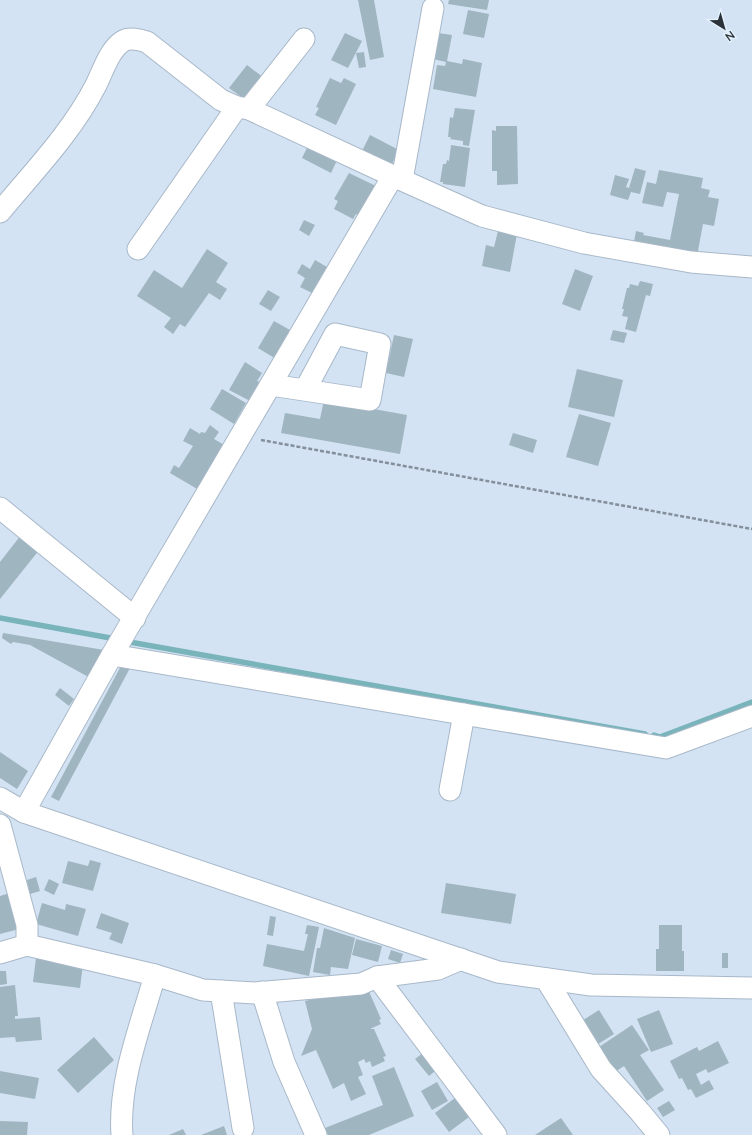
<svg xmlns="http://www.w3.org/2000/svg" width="752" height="1135" viewBox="0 0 752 1135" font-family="Lato,sans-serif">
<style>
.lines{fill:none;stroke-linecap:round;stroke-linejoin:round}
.stream{stroke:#79b4bb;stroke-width:5.5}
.building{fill:#9fb5bf}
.minor-casing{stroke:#a8b8c8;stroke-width:23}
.path{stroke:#848f9b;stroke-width:2.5;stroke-dasharray:4 2;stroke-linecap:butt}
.minor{stroke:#fff;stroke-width:21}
</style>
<rect width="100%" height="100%" fill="#d3e3f4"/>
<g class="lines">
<!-- stream -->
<g class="stream">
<path d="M0 618 116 639"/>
<path d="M124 641 645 734"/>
<path d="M654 735 660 737 752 702"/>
</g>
</g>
<!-- building -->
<g class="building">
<path d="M358 0H374L384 57 370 60Z"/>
<path d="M449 0H489L487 10 448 4Z"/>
<path d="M468 10 489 14 484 38 463 34Z"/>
<path d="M345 33 362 41 348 68 331 60Z"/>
<path d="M438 33 452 35 447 61 462 64 463 59 482 63 476 97 433 89 437 65 445 66 446 62 433 59Z"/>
<path d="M364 52 366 67 359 68 356 53Z"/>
<path d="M247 65 264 78 247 101 229 88Z"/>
<path d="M330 78 341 83 344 78 356 84 336 125 315 115 319 108 316 107Z"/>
<path d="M455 108 475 110 469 146 463 145V141L450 139 451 137H448L450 117 453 118Z"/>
<path d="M496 126H517L518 184 497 185V171H492V130L496 131Z"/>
<path d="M370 135 399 150 391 166 362 151Z"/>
<path d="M310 142 339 156 331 173 302 158Z"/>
<path d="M451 145 470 148 465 187 443 184V182H440L443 164H446L447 160 449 161Z"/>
<path d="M635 168 646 171 640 194 631 192 628 200 610 195 615 175 629 179 626 187 629 188Z"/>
<path d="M659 170 703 178 701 188 710 190 708 197 719 199 714 226 703 224 697 256 633 247 636 231 644 233 643 235 670 240 679 194 667 192 663 207 642 203 647 182 656 184Z"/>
<path d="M349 173 376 186 359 216 356 214 353 219 334 209 338 201 334 199Z"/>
<path d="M304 220 315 225 309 236 299 230Z"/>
<path d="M498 231 517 234 510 272 482 266 486 245 494 247Z"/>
<path d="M207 249 228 263 216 282 227 289 220 300 209 293 185 327 180 324 173 334 164 327 171 318 137 296 154 270 182 288Z"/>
<path d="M315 260 327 267 312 293 300 287 305 278 297 273 302 264 310 269Z"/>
<path d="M575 269 593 276 580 311 562 304Z"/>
<path d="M640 281 653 284 650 296 646 295 636 332 625 329 628 317 622 316 624 309H622L627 288H629L630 284 638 286Z"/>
<path d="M268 290 280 297 271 311 259 304Z"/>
<path d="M274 321 297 334 281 362 258 348Z"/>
<path d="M613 330 627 333 624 343 610 340Z"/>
<path d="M394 335 413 339 404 377 386 373Z"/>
<path d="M245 362 262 373 257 381 260 382 257 387 261 389 252 402 229 390Z"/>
<path d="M577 369 623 380 614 417 568 407Z"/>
<path d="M222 389 246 403 234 424 210 409Z"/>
<path d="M324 400 407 415 400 454 281 433 285 413 320 419Z"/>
<path d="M579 414 611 423 598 466 566 457Z"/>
<path d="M210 425 219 432 214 439 231 449 204 493 170 473 174 465 179 468 193 446 183 441 190 428 200 434 201 432 205 433Z"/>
<path d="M513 433 537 440 533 453 509 445Z"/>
<path d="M21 535 40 549 0 599V562Z"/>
<path d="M3 633 110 651 94 680 30 645 13 642 11 644 2 638Z"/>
<path d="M122 664 130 668 59 801 51 797Z"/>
<path d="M60 688 74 699 69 706 55 695Z"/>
<path d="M0 752 28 771 17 789 0 778Z"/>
<path d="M90 860 101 863 93 891 62 883 68 861 88 866Z"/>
<path d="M36 877 40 891 30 894 27 880Z"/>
<path d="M49 879 59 884 54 895 44 890Z"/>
<path d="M446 883 516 894 511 924 441 913Z"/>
<path d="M10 893 23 928 0 934V896Z"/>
<path d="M42 903 65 910 66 904 86 909 78 936 36 924Z"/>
<path d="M101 913 129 923 122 944 109 939 112 933 96 928Z"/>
<path d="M270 916 276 917 273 936 267 935Z"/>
<path d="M307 925 319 927 309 976 263 966 267 944 304 951 308 934H305Z"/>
<path d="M659 925H682V951H684V971H656V949H659Z"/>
<path d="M324 928 355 938 348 969 331 967 330 975 313 972 317 948H320Z"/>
<path d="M356 939 382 946 378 962 352 955Z"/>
<path d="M391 950 403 954 400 963 388 959Z"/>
<rect x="722" y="953" width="6" height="15"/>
<path d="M36 958 83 964 80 988 33 982Z"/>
<path d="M0 971H6L7 984 0 985Z"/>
<path d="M15 985 18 1016H15V1019L40 1017 42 1040 16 1042 15 1037 0 1038V987Z"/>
<path d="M367 987 381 1019 379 1020 381 1024 370 1029H374L386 1056 383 1057 385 1061 372 1067 370 1061 366 1063 364 1059 358 1062 363 1075 358 1077 366 1094 351 1101 344 1083 333 1089 316 1050 301 1056 312 1029 305 1001Z"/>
<path d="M599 1010 614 1034 595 1046 580 1022Z"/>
<path d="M659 1010 673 1044 651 1052 637 1019Z"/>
<path d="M632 1025 649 1050 640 1055 664 1090 647 1101 624 1066 612 1074 596 1049Z"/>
<path d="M94 1037 114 1060 78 1093 57 1070Z"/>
<path d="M718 1041 729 1063 708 1073 706 1069 696 1074 701 1085 709 1080 714 1089 696 1098 691 1089 688 1090 682 1078 679 1079 670 1061 697 1047 699 1051Z"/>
<path d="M427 1050 439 1068 429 1076 415 1059Z"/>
<path d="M394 1067 414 1116 369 1135H328L325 1128 383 1105 372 1076Z"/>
<path d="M0 1071 39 1078 35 1099 0 1093Z"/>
<path d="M437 1082 448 1101 432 1110 421 1091Z"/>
<path d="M459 1095 473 1114 449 1132 435 1113Z"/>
<path d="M669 1101 675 1110 663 1117 657 1108Z"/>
<path d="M561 1118 573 1135H535Z"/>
<path d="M0 1121 28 1122 27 1135H0Z"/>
<path d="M224 1126 227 1135H201Z"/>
<path d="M183 1129 186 1135H169Z"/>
</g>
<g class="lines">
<!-- minor casing -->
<g class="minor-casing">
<g id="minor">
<path d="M393 176 482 216 584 243 691 262 752 267"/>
<path d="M402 180 433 8"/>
<path d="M0 212C34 171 72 132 96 85 103 71 109 50 123 41 130 37 140 40 147 42L221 100 237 107"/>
<path d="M138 249 237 107 249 109"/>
<path d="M271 385 370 400 380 344 335 334 305 390"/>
<path d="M0 508 135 618"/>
<path d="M112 655 666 748 752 716"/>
<path d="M450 790 464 714"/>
<path d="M0 798 24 812 498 972 591 985 752 988"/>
<path d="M24 812 112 655 393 176 249 109 304 39"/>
<path d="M0 825 27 925V945L0 953"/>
<path d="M27 945 155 975 203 990 255 993 361 984 377 977 438 969 461 959"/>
<path d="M377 977 496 1135"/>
<path d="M546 979 601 1069 640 1112 659 1135"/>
<path d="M221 991 243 1128"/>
<path d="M262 992 284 1062 316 1135"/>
<path d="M122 1135C118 1082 141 1025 155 975"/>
</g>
</g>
<!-- path -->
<path class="path" d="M261 440 752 529"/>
<!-- minor -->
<use href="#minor" class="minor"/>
</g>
<!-- north arrow -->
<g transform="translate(724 28) rotate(143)" stroke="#e3f0fd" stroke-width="3" paint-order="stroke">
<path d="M0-3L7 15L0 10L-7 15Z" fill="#2c3239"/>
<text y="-6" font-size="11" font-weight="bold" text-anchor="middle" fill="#2c3239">N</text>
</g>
</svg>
